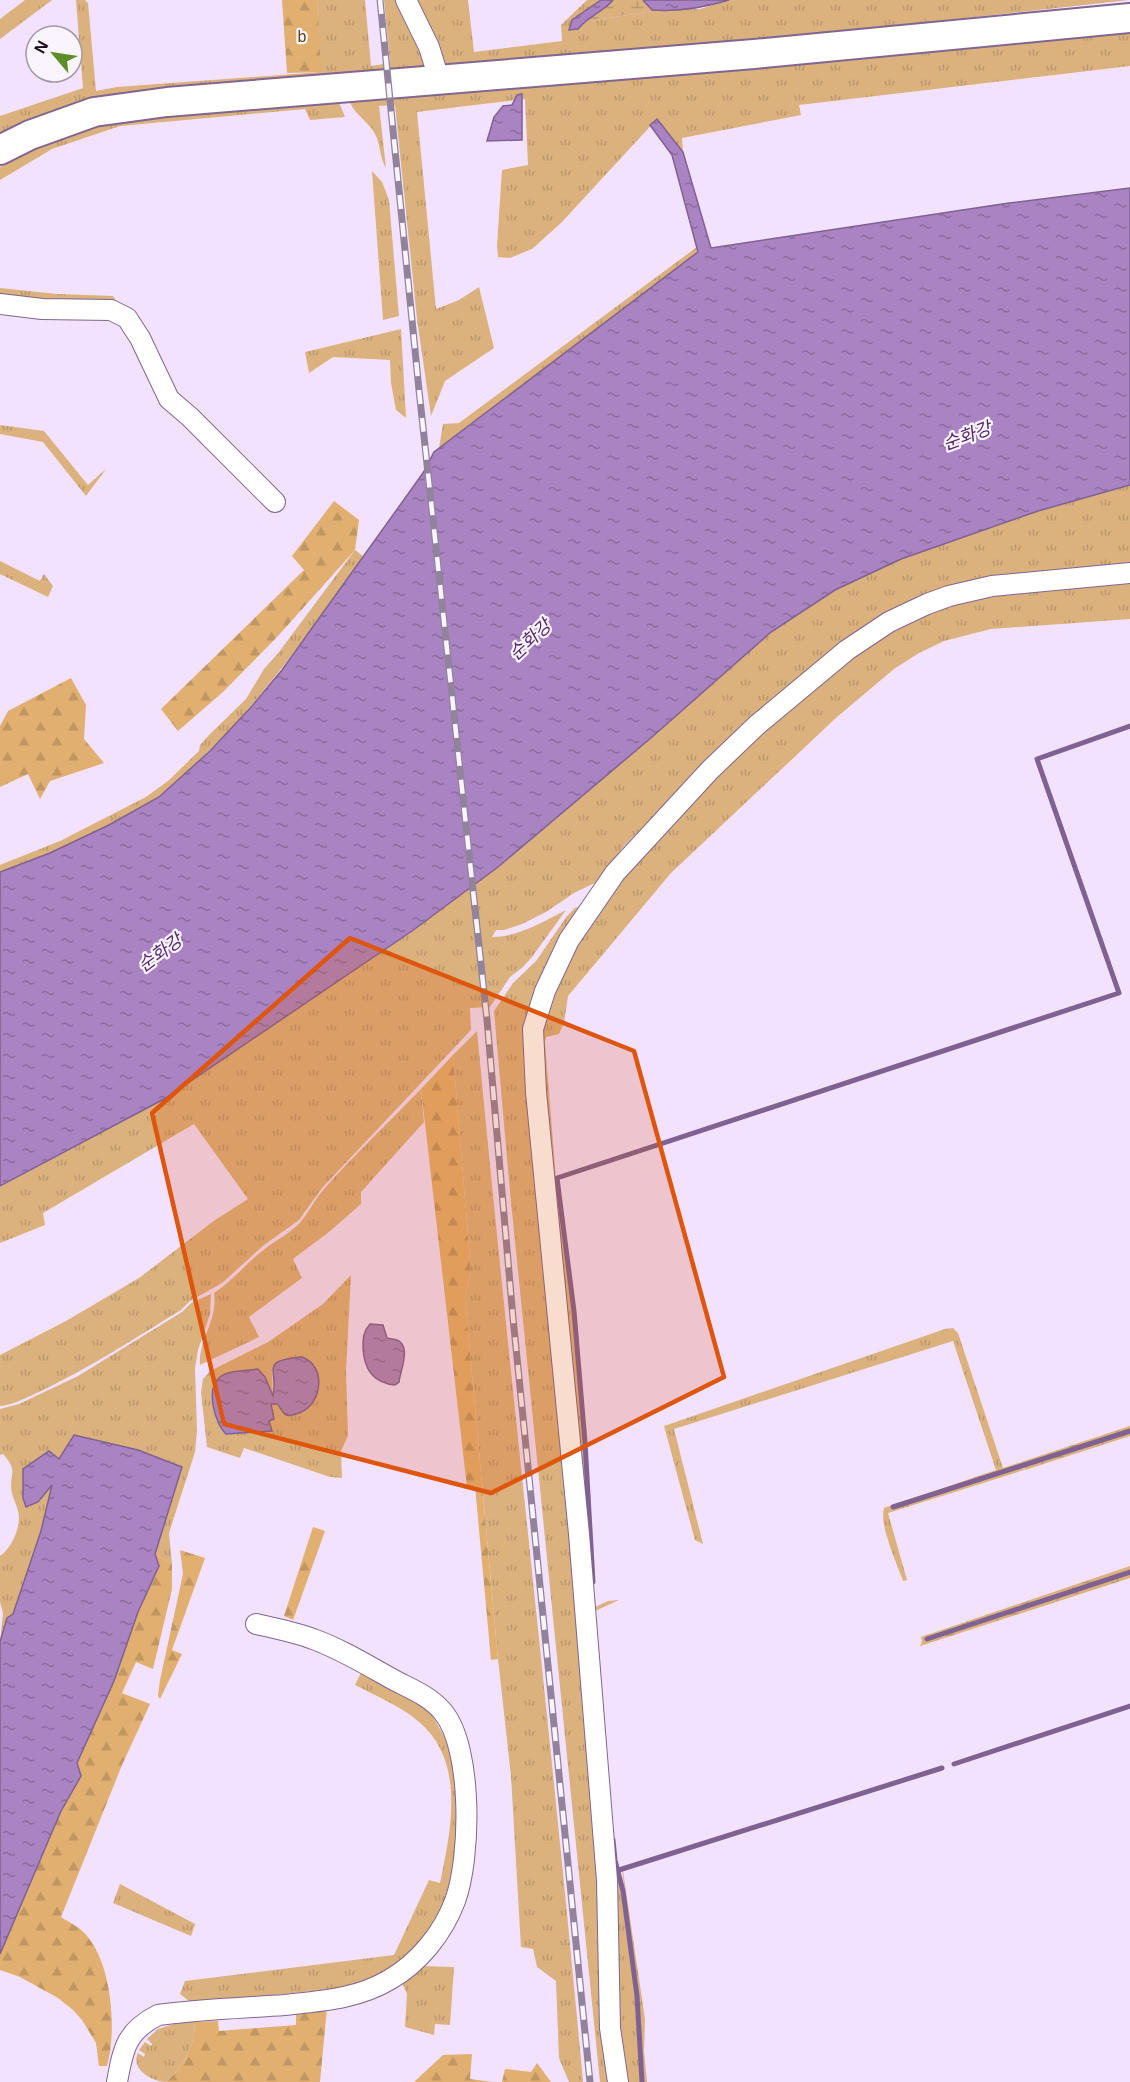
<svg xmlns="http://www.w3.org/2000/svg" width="1130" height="2082" viewBox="0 0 1130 2082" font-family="Helvetica,'Noto Sans KR',sans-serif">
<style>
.grass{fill:url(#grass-tufts);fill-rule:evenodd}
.forest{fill:url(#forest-firs)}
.wetland{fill:url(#wetland-marsh)}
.water{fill:url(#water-ripples);stroke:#7f6192;stroke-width:1.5}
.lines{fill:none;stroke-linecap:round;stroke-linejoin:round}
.stream{stroke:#7f6192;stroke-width:5}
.street-casing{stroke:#806690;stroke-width:22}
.secondary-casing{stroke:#806690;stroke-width:32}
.street{stroke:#fff;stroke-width:20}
.secondary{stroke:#fff;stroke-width:28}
.rail-casing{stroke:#91839b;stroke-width:7}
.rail{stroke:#faf4fe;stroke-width:4.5;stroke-dasharray:14;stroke-linecap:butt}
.marked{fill:#de550d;fill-opacity:0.2;stroke:#de550d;stroke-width:4.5;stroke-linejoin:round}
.labels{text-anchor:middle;stroke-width:4.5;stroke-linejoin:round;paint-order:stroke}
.park-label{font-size:16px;fill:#644312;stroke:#faf4fe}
.water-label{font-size:18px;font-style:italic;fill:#562570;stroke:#faf4fe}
</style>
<defs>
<pattern id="grass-tufts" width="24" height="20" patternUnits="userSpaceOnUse" patternTransform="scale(1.5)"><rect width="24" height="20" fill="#dbb17d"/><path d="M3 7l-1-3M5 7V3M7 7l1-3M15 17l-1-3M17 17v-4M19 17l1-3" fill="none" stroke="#bb976c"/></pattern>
<pattern id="forest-firs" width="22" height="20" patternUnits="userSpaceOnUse" patternTransform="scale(1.5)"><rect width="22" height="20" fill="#e1af70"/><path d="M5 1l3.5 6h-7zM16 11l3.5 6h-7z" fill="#c09661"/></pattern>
<pattern id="wetland-marsh" width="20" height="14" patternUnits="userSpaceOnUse" patternTransform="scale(1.5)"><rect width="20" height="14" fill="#dbb17d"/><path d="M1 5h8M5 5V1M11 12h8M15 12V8" fill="none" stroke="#bb976c"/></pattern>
<pattern id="water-ripples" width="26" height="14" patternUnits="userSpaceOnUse" patternTransform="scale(1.5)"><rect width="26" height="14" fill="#aa84c2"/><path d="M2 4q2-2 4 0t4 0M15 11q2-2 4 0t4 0" fill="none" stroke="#8a6b9d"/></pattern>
</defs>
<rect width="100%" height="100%" fill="#f3e2ff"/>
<!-- grass -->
<g class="grass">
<path d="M25 0H52L0 39V19Z"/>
<path d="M76 0H85L88 3 96 91 117 87 320 72 317 0H365L371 66 390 63 384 0H404L428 64 423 69 0 140V116L83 88Z"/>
<path d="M412 0H468L474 52 562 41 561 25 587 0H601L572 20 578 29 583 22 659 10 700 9 729 0H1129L828 33 450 67 443 64Z"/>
<path d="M1130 21V66L799 105 801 115 682 138 683 152 657 119 561 223 532 249 510 258 498 257 497 246 502 170 528 165 525 99 417 112 436 309 459 300 479 287 494 348 445 381 431 416 417 319 395 105 379 106 386 168C379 156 381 147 376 136 370 122 354 115 349 100Z"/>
<path d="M337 98 345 117 310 120 305 109 120 126 52 149 0 180V167L36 148 96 123Z"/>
<path d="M372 171 382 182 389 200 399 316 383 320Z"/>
<path d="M697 247 698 252 439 448 443 424 459 423Z"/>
<path d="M0 288 57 294 113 296 117 302H29L0 297Z"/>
<path d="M401 329 406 418 396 410 391 383 390 360 333 357 309 373 305 352Z"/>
<path d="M0 425 44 431 88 485 106 469 86 496 43 442 0 434Z"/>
<path d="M1130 485V567L949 590 736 735 624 846 597 882 574 893 546 912 522 924 504 930H496L492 937C518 937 543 922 566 910L532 957 523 967 510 977 490 1007 470 1008 471 1030 322 1188 299 1220 264 1245 222 1283 190 1301 181 1310C134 1339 89 1368 39 1392 27 1397 14 1405 0 1406V1355L66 1321 139 1278 215 1220 248 1199 194 1124 43 1213 45 1225 0 1243V1186L164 1099 412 931 498 867 652 737 771 632 835 590 901 559 1038 511Z"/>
<path d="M355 550 363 556C310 631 259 706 191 768 180 778 169 791 157 798 110 828 52 854 0 872V865L60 841 146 797 168 781 199 751 200 745 209 735 246 699 264 669 279 652Z"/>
<path d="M0 561 40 581 44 574 53 586 48 597 0 574Z"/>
<path d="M1130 578V619L991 629 944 641 919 653 894 669 837 717 671 873 568 996 564 1023 559 1034 546 1037 545 1042 556 1179 572 1311 583 1441 591 1580 594 1583V1588L590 1585 539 1026 543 1009 599 900 736 753 880 633 968 598Z"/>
<path d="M588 904 536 994 560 1378 613 2082H600L510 1192 494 1011 513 983 536 961 567 916 575 908Z"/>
<path d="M477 1031C510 1381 551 1731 583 2082H569L559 2058 556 1981 537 1967 533 1949 521 1947 511 1776 498 1659 465 1297 471 1272 453 1055Z"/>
<path d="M421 1089 424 1122 361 1192V1204L329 1232 293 1259 302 1278 249 1317 259 1337 200 1365C198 1340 218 1321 214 1293 234 1280 248 1261 266 1248 278 1239 290 1233 300 1223 309 1212 315 1199 324 1189 355 1154 389 1122 421 1089Z"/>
<path d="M351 1275 346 1371 348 1436 341 1451 342 1478 330 1477 244 1448 240 1458 207 1447 201 1392 203 1379 210 1371 268 1342 323 1304ZM314 1365 317 1380 304 1412 288 1415 274 1403 271 1405 274 1419 269 1421 271 1431 226 1434 221 1430 262 1372 273 1396 272 1370Z"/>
<path d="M211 1294 210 1314 198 1350 195 1368 197 1431 195 1452 169 1533 172 1564 155 1554 182 1467 138 1450 74 1435 58 1460 23 1469V1498L53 1483 41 1531 13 1614 7 1618 0 1642 3 1613 0 1602V1556C12 1548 22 1525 18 1511 17 1505 13 1499 12 1493 8 1474 20 1473 3 1454L0 1455V1409L19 1404 78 1376 182 1312 191 1303Z"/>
<path d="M953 1328 958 1333 1003 1468 1021 1462 1024 1470 888 1513 907 1580 903 1581C897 1563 879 1526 884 1508L996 1470 953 1341 674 1429 703 1544 695 1540 664 1426 945 1329Z"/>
<path d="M619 1600 593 1612 614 1861 618 1870 635 1997 640 2082H622L591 1609 608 1601Z"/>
<path d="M363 1669 404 1691 431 1713 446 1740 456 1772 458 1822 455 1873 443 1907 423 1938 401 1962 359 1986 199 2003 189 2001 180 1994 185 1981 394 1955 429 1880 440 1883C451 1831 466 1761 419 1722 401 1706 376 1696 355 1685Z"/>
<path d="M622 1871H623L645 2019 644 2051 647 2082H644L639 1994Z"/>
<path d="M120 1884 195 1924 191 1936 113 1903Z"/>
<path d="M419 1966 454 1967 450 2025 435 2024 434 2035 405 2027 407 1994 403 1985 407 1975Z"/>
<path d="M180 2022H195C194 2047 185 2065 166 2082 152 2082 130 2069 138 2053L144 2057 145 2054 139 2050 145 2042 151 2046 152 2044 147 2039 158 2029Z"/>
</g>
<!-- forest -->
<g class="forest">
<path d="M282 0H317L321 72 287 73Z"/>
<path d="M334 501 359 520 355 550 278 636 223 692 178 731 161 709 304 570 292 556Z"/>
<path d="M71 678 86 705 84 739 104 763 50 781 40 799 28 774 0 787V726L8 711Z"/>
<path d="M453 1055 471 1272 465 1297 498 1659 491 1660 475 1486 467 1487 421 1089Z"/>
<path d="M313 1527 325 1531 293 1620 284 1616Z"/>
<path d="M180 1550 205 1558 172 1650 182 1654 160 1699 158 1696 160 1680 183 1574Z"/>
<path d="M155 1554 172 1564V1589L153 1669 136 1662 122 1693 150 1704 122 1765 61 1917C70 1923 80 1927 87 1936 112 1965 117 2031 107 2066H99L96 2043 82 2020 73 2010 58 1998 20 1977 0 1970V1954L61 1811 81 1776 77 1763 114 1681 138 1612 159 1566Z"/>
<path d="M327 2008 320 2082H166C185 2065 194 2047 195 2022L218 2021 219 2031 296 2025V2010Z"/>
<path d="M472 2054 470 2079 493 2082H414L443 2055Z"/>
<path d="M537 2063 551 2082H502L505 2069 531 2072Z"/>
</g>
<!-- wetland -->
<g class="wetland">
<path d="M613 0H643L652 9 659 10 583 22 597 14Z"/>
<path d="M1130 1426V1436L1025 1470 1021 1462Z"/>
<path d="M1130 1566V1578L920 1646 922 1642 921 1637Z"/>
</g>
<!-- water -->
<g class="water">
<path d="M601 0H613C603 12 587 17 578 29L569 30 572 20Z"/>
<path d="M643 0H729C703 8 679 12 652 10Z"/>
<path d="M522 94V140L487 141 494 117 503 106 512 105 517 95Z"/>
<path d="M657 119 683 152 711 248 1009 203 1130 188V485L1038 511 901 559 835 590 771 632 652 737 498 867 412 931 164 1099 0 1186V872L50 853 109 825 159 797 210 751 252 706 282 670 423 473 434 452 698 252 672 155 650 125Z"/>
<path d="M370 1324 383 1325 387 1338C391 1339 394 1339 397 1340 412 1346 400 1371 399 1382L395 1385C373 1383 364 1369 363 1348 363 1338 363 1332 370 1324Z"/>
<path d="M302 1357C328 1366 322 1408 296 1414 293 1415 289 1416 286 1415 283 1413 280 1407 277 1404H271L274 1419 269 1421 272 1431 226 1434C215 1424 205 1388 220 1377 229 1370 247 1371 258 1369L265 1377 273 1396C279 1369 258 1361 302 1357Z"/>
<path d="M74 1435 138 1450 182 1467 155 1554 159 1566 138 1612 114 1681 77 1763 81 1776 61 1811 0 1954V1642L7 1618 13 1614 41 1531 52 1485 38 1502 26 1507 23 1498V1469L49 1451 59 1459Z"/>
</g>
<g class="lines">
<!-- stream -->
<g class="stream">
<path d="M893 1507 1130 1431"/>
<path d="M593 1582 585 1442 574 1311 557 1178 1119 993 1037 759 1130 726"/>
<path d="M927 1639 1130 1572"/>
<path d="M954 1764 1130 1706"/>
<path d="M613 1840 615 1860 623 1891 637 1996 642 2082"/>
<path d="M619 1870 942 1768"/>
</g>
<!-- street casing -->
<g class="street-casing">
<g id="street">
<path d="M406 0 429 47 439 79"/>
<path d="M0 304 42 309 111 310 127 318 140 338 169 399 190 417 275 502"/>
<path d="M117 2082C123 2049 126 2031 158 2015 200 2009 242 2008 285 2005 321 2001 357 1999 389 1980 419 1963 443 1933 455 1901 471 1858 473 1748 443 1712 430 1696 411 1689 394 1680 367 1665 341 1649 313 1639 295 1632 275 1628 256 1624"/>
<path d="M618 2082 610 2028 607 1880 579 1534 536 1092 533 1029 545 991 569 940 615 873 710 770 757 725 847 650 889 622 927 604 949 596 992 586 1130 573"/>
</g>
</g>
<!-- secondary casing -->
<g class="secondary-casing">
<path id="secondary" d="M0 150 30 135 94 112 167 102 754 54 1130 18"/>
</g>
<!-- street -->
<use href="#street" class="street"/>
<!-- secondary -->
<use href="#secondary" class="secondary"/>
<!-- rail casing -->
<g class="rail-casing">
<path id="rail" d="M380 0 419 390 487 1020 513 1318 590 2082"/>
</g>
<!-- rail -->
<use href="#rail" class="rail"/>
</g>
<!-- marked area -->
<path class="marked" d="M350 938 634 1051 724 1377 491 1493 224 1424 152 1113Z"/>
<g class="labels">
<!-- park labels -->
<g class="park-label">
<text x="302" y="42">b</text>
</g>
<!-- water labels -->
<g class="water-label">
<text transform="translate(967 436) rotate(-20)" y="6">순화강</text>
<text transform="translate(530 640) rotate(-43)" y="6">순화강</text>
<text transform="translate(160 953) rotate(-36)" y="6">순화강</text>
</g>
</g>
<!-- north arrow -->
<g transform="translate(54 54) rotate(299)"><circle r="28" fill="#faf4fe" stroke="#a199a6" stroke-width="1.5"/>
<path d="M0-4.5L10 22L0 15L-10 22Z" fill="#5c8f27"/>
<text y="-9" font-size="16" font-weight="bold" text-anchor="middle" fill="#1b1021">N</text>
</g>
</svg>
